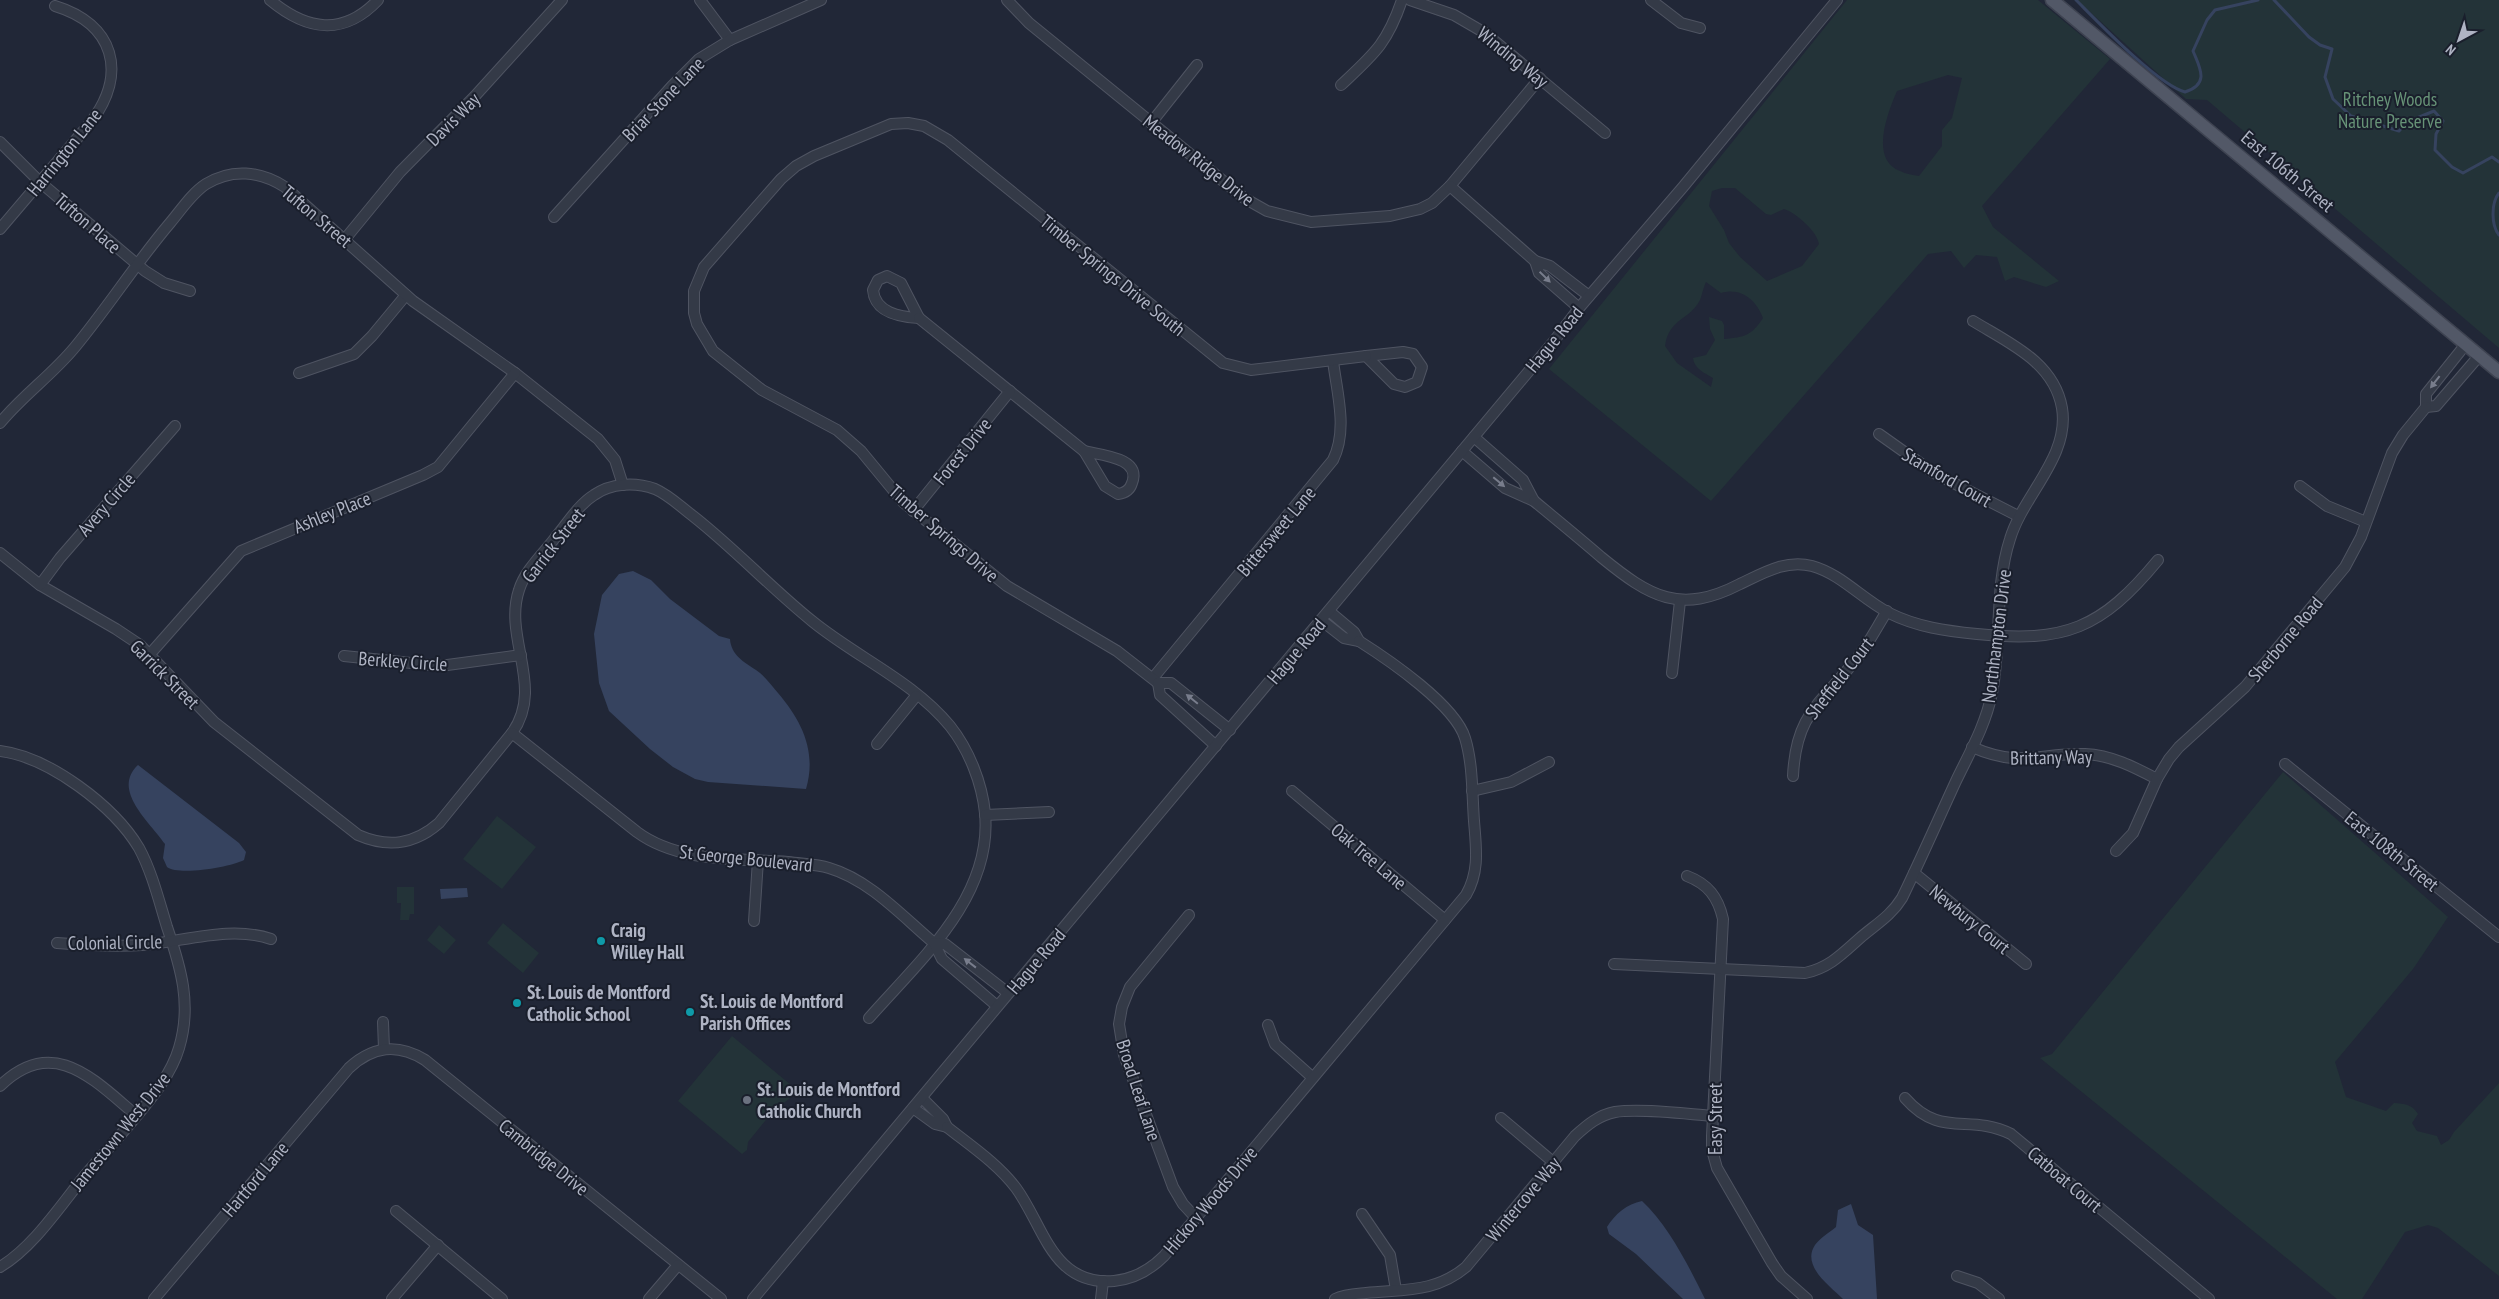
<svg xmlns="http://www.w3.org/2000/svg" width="2499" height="1299" viewBox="0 0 2499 1299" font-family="'PT Sans Narrow',sans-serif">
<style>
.green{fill:#233338;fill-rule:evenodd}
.water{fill:#36435f}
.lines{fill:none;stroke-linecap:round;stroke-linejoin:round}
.stream{stroke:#36435f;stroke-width:3}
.minor-casing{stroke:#4f5462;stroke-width:12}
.major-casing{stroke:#3e4351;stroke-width:15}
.minor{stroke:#343a47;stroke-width:10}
.major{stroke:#525867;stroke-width:12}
.oneway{fill:#787d8c}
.culture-dot{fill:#0f9aa8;stroke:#1a1f2c;stroke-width:2}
.worship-dot{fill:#6b7280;stroke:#1a1f2c;stroke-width:2}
.labels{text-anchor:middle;stroke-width:4;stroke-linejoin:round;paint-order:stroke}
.street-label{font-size:19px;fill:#afb4c4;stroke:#1a1f2c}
.park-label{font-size:19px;fill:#679377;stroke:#1a1f2c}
.poi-label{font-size:19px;font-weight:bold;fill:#afb4c4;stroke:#1a1f2c;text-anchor:start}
</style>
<rect width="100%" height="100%" fill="#212737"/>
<!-- green -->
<g class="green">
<path d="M1847 0H2038L2110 59 1982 206 1993 227 2059 281 2046 287 2014 277 2005 281 1997 257 1976 255 1964 268 1951 251 1928 254 1711 501 1549 369ZM1948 75 1962 78 1952 118 1942 130V146L1919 176C1913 175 1906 174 1900 171 1869 159 1888 112 1897 91ZM1722 188H1735L1766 214 1771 215 1784 209C1796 213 1817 231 1819 244L1802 266 1767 281 1740 257 1729 243 1724 230 1709 206 1712 191ZM1706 282 1721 293C1740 287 1756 299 1763 318 1751 336 1745 337 1724 339V325L1722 321 1709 317 1710 329 1715 340 1706 355 1693 358C1694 369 1705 373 1713 378L1711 387 1677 363 1665 346C1669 318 1690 320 1700 300 1702 295 1703 288 1706 282Z"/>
<path d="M2077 0H2499V348L2207 100 2186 99Z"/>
<path d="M2283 772 2448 917 2413 969 2335 1062 2346 1097 2386 1111 2394 1103C2405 1104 2412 1104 2418 1114L2412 1123 2417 1131 2437 1136 2441 1145 2449 1140 2454 1132 2499 1083V1276L2438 1228 2428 1225 2405 1232 2362 1299H2337L2040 1058 2052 1054Z"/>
<path d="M497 816 536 847 502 889 463 859Z"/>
<path d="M397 887H414V914H410L409 920H400L401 903H397Z"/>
<path d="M503 923 539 953 523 973 487 943Z"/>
<path d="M439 925 456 940 444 954 427 940Z"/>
<path d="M732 1036 797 1090 789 1099 774 1110 748 1142 747 1150 742 1154 678 1101Z"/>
</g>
<!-- water -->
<g class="water">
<path d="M633 571 651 580 670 599 719 636 730 639C731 655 744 662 756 670 764 675 772 686 778 693 802 721 817 752 806 789L708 782 695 779 673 767 650 749 609 711 599 683 594 634 602 595 619 574Z"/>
<path d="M138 765 239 843 246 852 244 860C231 867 179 876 167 867L163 858 165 844C150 822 111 790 138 765Z"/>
<path d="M467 888 468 897 441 899 440 889Z"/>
<path d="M1642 1201C1669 1226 1689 1267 1705 1299H1683L1636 1254 1609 1234 1607 1227C1615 1214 1627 1204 1642 1201Z"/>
<path d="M1851 1204 1858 1225 1873 1235 1877 1299H1843C1830 1286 1801 1266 1815 1245 1820 1238 1830 1232 1836 1227L1838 1210Z"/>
</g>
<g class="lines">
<!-- stream -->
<g class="stream">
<path d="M2076 0C2098 22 2158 85 2185 92 2210 84 2200 68 2193 51L2207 20 2215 10 2258 0"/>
<path d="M2274 0 2309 37 2320 45 2332 49 2325 77 2333 99 2351 116 2399 131 2407 122 2434 111 2443 121 2436 134 2435 150 2452 167 2463 173 2492 157 2499 162"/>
<path d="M2499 193C2491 203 2491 225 2499 235"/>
</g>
<!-- minor casing -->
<g class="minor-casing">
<g id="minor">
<path d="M270 0C306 30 343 37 378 0"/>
<path d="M700 0 730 40"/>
<path d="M1007 0 1029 23 1244 198 1267 211 1311 222 1390 216 1420 209 1432 203 1450 186 1540 78"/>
<path d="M1410 0 1454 15 1485 33 1605 133"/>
<path d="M1651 0 1681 23 1700 28"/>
<path d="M1341 85C1374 54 1387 44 1402 0"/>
<path d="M1151 123 1197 65"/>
<path d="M0 142 40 182 145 271 164 283 190 291"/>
<path d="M1450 186 1535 261"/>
<path d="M554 217 672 86 699 59 730 40 821 0"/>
<path d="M0 229 91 122C128 73 114 24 55 6"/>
<path d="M345 239 400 172 475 96 562 0"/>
<path d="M887 276 901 283 919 318C900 317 875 313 873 290L878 280Z"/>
<path d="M1579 308 1539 273 1535 261 1550 266 1589 296"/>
<path d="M919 318 1084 451"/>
<path d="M2466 344 2426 394V407L2436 406 2479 356"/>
<path d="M1403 352 1413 354 1422 367 1417 382 1405 387 1394 384 1366 356Z"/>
<path d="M299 373 354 354 372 336 406 295"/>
<path d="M0 423C23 395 52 375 75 347 108 307 136 263 170 223 181 210 192 193 206 184 232 168 260 171 285 187L413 301 515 373 598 439 615 460 623 485"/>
<path d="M1879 434 1934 473 2018 516"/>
<path d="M1084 451C1099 455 1142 457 1132 483 1130 490 1125 493 1118 494L1105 486Z"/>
<path d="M1462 451 1505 488 1534 501 1523 480 1474 437"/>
<path d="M2300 486 2327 506 2366 522"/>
<path d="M1534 501C1557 520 1579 538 1601 557 1650 597 1680 615 1740 584 1763 573 1786 559 1812 566 1841 574 1862 599 1889 613 1917 627 1946 631 1977 634 2065 643 2101 629 2158 560"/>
<path d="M913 511 1010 391"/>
<path d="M0 553 40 585 116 629 140 645 214 722 358 835C388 848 414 845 439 823L512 733C545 687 503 638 519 590 525 570 543 554 555 538 567 524 578 505 594 495 611 483 635 482 655 489 669 495 681 507 693 516 735 549 771 588 812 621 856 657 913 681 950 726 969 750 982 783 985 813 993 897 919 961 869 1018"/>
<path d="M40 585 60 558 175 426"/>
<path d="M1321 620 1344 638 1359 641 1354 632 1329 611"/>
<path d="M150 654 241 551 423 475 438 467 515 373"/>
<path d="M344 656 440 666 521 655"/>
<path d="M1672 673 1680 601"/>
<path d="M1153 678 1333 460C1348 430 1337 393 1333 361"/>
<path d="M1158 683 1117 651 1007 586 903 502 861 451 837 430 762 390 713 351 697 324 694 313V291L704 267 781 179 796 166 814 156 891 124 908 123 924 126 948 140 1223 363 1251 370 1366 356"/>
<path d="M512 733 637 832C679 863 737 858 788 862 802 864 816 864 829 868 870 880 903 917 934 943"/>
<path d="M877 744 916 696"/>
<path d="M1216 746 1160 695 1158 683H1171L1230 730"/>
<path d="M1972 747C2020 768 2038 753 2085 754 2111 755 2134 767 2157 779"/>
<path d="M0 751C49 757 114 806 139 848 152 872 159 901 167 927 181 968 192 1005 179 1048 175 1062 168 1074 160 1086 139 1116 112 1144 87 1173 62 1203 34 1247 0 1267"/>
<path d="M2285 764 2499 937"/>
<path d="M1793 776C1796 712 1822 703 1858 657 1869 643 1877 627 1887 611"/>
<path d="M1292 791 1445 920"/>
<path d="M1472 791 1511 782 1549 762"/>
<path d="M985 815 1049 812"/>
<path d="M2116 851 2133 833 2157 779 2169 759 2179 747 2245 687 2345 567 2361 537 2392 453 2403 435 2426 407"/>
<path d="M1914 873 2026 964"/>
<path d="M1687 876C1708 884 1718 897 1723 919L1712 1136V1150L1717 1168 1772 1263 1781 1276 1807 1299"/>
<path d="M1189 915 1130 987 1122 1007 1119 1024 1124 1055 1173 1187 1183 1204 1195 1217"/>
<path d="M754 921 758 860"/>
<path d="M57 943C85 945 113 947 142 945 183 942 230 925 271 939"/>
<path d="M1614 964 1805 973C1829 968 1842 954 1860 938 1875 925 1891 916 1902 898 1921 859 1938 820 1956 781 1970 752 1986 724 1992 693 2002 643 1994 588 2010 539 2023 495 2070 457 2062 408 2054 362 2009 343 1973 321"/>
<path d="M997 1006 942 959 934 943 945 944 1008 993"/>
<path d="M383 1022 384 1049"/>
<path d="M1268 1025 1275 1044 1312 1077"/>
<path d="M0 1086C53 1034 94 1080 136 1115"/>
<path d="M1905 1098C1941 1139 1968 1113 2011 1134L2209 1299"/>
<path d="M913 1108 935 1124 947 1127 943 1119 922 1098"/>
<path d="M1501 1118 1553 1162"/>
<path d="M947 1127C971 1146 998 1164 1016 1188 1044 1226 1052 1286 1114 1281 1134 1279 1150 1270 1164 1256L1466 895C1480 871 1476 847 1474 821 1472 794 1473 764 1465 738 1455 705 1389 660 1359 641"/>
<path d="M396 1211 502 1299"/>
<path d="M1362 1214 1390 1255 1396 1290"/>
<path d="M1957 1276 1978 1283 1999 1299"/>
<path d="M154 1299 349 1068C373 1046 397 1043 425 1060L721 1299"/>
<path d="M392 1299 438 1245"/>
<path d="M649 1299 678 1265"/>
<path d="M753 1299 1554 341 1579 308 1683 187 1837 0"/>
<path d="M1101 1299 1103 1281"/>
<path d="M1335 1299C1345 1294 1355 1294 1366 1293 1404 1289 1435 1293 1466 1267L1575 1136C1587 1125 1599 1115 1615 1112 1640 1108 1686 1114 1713 1116"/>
</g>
</g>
<!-- major casing -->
<g class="major-casing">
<path id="major" d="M2052 0 2499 372"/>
</g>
<!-- minor -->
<use href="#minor" class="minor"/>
<!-- major -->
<use href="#major" class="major"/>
</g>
<!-- one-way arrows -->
<defs><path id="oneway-solid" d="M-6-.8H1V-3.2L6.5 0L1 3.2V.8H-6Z" transform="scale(1.25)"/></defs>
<g class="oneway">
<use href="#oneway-solid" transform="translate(1545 277) rotate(44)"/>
<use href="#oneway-solid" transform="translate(2435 382) rotate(128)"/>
<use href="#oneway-solid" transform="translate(1499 482) rotate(40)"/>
<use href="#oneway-solid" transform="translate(1192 699) rotate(-141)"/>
<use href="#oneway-solid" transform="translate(970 963) rotate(-142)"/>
</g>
<!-- markers -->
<g class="culture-dot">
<circle cx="601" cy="941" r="5"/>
<circle cx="517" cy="1003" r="5"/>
<circle cx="690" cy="1012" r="5"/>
</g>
<circle class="worship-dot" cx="747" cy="1100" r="5"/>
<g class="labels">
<!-- street labels -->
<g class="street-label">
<text transform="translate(1513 57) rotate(39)" y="7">Winding Way</text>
<text transform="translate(663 99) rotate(-46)" y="7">Briar Stone Lane</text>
<text transform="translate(453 119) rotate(-45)" y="7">Davis Way</text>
<text transform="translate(64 152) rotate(-51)" y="7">Harrington Lane</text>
<text transform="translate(1199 160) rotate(38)" y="7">Meadow Ridge Drive</text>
<text transform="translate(2288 171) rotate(40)" y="7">East 106th Street</text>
<text transform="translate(317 216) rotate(40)" y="7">Tufton Street</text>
<text transform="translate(88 223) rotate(41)" y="7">Tufton Place</text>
<text transform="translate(1113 275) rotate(39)" y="7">Timber Springs Drive South</text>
<text transform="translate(1554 339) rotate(-51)" y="7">Hague Road</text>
<text transform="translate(962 451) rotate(-51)" y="7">Forest Drive</text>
<text transform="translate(1947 477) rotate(30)" y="7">Stamford Court</text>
<text transform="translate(106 504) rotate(-49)" y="7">Avery Circle</text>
<text transform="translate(332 512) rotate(-22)" y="7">Ashley Place</text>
<text transform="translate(1276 531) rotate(-50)" y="7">Bittersweet Lane</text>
<text transform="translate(944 533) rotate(41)" y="7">Timber Springs Drive</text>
<text transform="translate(553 545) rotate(-52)" y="7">Garrick Street</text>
<text transform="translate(1996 636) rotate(-83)" y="7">Northhampton Drive</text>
<text transform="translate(2285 639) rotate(-50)" y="7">Sherborne Road</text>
<text transform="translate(1296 651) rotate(-50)" y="7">Hague Road</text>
<text transform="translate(403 661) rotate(4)" y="7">Berkley Circle</text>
<text transform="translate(165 674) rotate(45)" y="7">Garrick Street</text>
<text transform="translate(1839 678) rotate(-52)" y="7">Sheffield Court</text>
<text transform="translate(2051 757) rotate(-1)" y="7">Brittany Way</text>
<text transform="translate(2392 851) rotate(39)" y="7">East 108th Street</text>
<text transform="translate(1369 856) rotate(40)" y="7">Oak Tree Lane</text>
<text transform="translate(746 858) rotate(6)" y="7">St George Boulevard</text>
<text transform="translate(1970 919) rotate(39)" y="7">Newbury Court</text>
<text transform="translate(115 942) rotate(-1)" y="7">Colonial Circle</text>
<text transform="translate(1036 961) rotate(-50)" y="7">Hague Road</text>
<text transform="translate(1139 1090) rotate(72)" y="7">Broad Leaf Lane</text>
<text transform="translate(1715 1119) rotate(-90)" y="7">Easy Street</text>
<text transform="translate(120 1131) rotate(-51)" y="7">Jamestown West Drive</text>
<text transform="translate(544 1157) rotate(39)" y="7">Cambridge Drive</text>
<text transform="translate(255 1179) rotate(-50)" y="7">Hartford Lane</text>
<text transform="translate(2065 1179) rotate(40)" y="7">Catboat Court</text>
<text transform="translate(1523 1199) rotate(-50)" y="7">Wintercove Way</text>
<text transform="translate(1210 1200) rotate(-50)" y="7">Hickory Woods Drive</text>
</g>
<!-- park labels -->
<g class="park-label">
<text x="2390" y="106">Ritchey Woods<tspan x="2390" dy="22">Nature Preserve</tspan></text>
</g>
<!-- poi labels -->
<g class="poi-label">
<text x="611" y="937">Craig<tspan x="611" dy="22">Willey Hall</tspan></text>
<text x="527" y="999">St. Louis de Montford<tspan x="527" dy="22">Catholic School</tspan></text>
<text x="700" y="1008">St. Louis de Montford<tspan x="700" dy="22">Parish Offices</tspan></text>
<text x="757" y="1096">St. Louis de Montford<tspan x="757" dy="22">Catholic Church</tspan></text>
</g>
</g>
<!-- north arrow -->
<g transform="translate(2459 40) rotate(220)" stroke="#1a1f2c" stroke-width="4" paint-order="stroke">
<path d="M0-4L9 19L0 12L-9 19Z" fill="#afb4c4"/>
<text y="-8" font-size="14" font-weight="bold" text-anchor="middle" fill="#afb4c4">N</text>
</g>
</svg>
